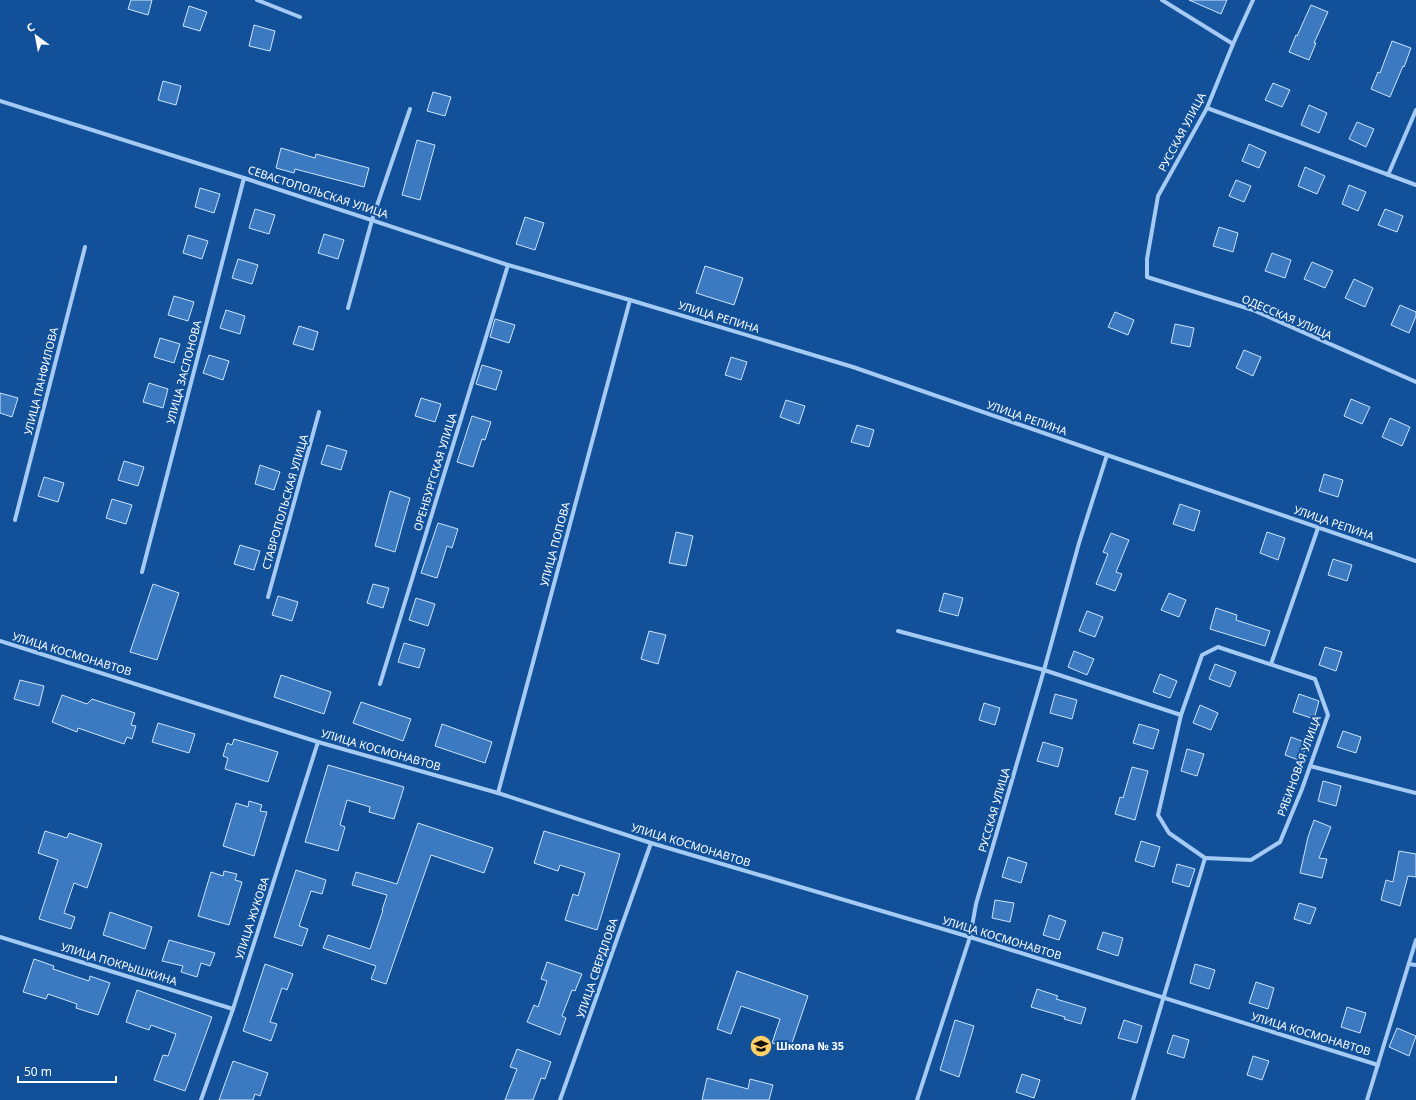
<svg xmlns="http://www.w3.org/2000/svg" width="1416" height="1100" viewBox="0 0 1416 1100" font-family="'Noto Sans',sans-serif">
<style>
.building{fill:#3b7ac1;stroke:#cde4fd}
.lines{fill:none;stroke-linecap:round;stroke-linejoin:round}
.street{stroke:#a5cbf4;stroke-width:4}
.labels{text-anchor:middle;stroke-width:4;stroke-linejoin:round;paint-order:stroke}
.street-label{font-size:11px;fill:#fff;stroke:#12519a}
.poi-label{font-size:11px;font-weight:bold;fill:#fff;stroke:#12519a;text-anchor:start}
</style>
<rect width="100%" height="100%" fill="#12519a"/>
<!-- building -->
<g class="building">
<path d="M131 0H152L148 15 128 9Z"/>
<path d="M1189 0H1227L1221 14Z"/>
<path d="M1311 5 1328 12 1314 43H1316L1309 60 1289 52 1296 35 1297 36Z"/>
<path d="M189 6 207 12 200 31 183 26Z"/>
<path d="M254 25 275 31 270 51 249 46Z"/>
<path d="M1392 41 1411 48 1404 67 1403 66 1390 97 1371 89 1378 72 1380 73Z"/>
<path d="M163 81 181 86 176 105 158 100Z"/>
<path d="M1273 83 1290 90 1282 107 1265 100Z"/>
<path d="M433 92 451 97 445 116 427 111Z"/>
<path d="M1309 105 1327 113 1319 133 1301 125Z"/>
<path d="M1357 122 1374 129 1366 147 1349 139Z"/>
<path d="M417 140 435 145 420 200 402 195Z"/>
<path d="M1249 144 1266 152 1259 168 1242 161Z"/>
<path d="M281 148 315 158 316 154 369 168 364 187 295 169 294 173 276 168Z"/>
<path d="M1305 167 1325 176 1317 194 1298 186Z"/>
<path d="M1236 180 1251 186 1244 202 1229 196Z"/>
<path d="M1349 185 1366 192 1358 211 1342 204Z"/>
<path d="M200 188 220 194 214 213 195 207Z"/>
<path d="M255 209 275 215 269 234 249 228Z"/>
<path d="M1385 209 1403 216 1397 232 1378 225Z"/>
<path d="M525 217 544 223 535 250 516 244Z"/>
<path d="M1219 227 1238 233 1233 252 1213 246Z"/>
<path d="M324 234 344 240 338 259 318 253Z"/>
<path d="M188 235 208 241 202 259 183 253Z"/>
<path d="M1272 253 1291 260 1285 278 1265 271Z"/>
<path d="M238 259 258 265 252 284 232 278Z"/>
<path d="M1312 262 1333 271 1325 288 1304 279Z"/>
<path d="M705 266 743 278 734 305 696 293Z"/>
<path d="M1354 279 1373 288 1365 307 1345 298Z"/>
<path d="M174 296 194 302 188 321 168 315Z"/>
<path d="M1400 305 1416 312V316L1409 333 1391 325Z"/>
<path d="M226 310 245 316 240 334 220 328Z"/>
<path d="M1115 312 1134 320 1128 335 1108 327Z"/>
<path d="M495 319 515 325 509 343 490 337Z"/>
<path d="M1175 324 1194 328 1190 347 1171 343Z"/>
<path d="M299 326 318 332 313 350 293 344Z"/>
<path d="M160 338 180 344 174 363 154 357Z"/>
<path d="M1244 350 1261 357 1253 376 1236 368Z"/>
<path d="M209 355 229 361 223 380 203 373Z"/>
<path d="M731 357 747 362 741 380 725 375Z"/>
<path d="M482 365 502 371 496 390 476 384Z"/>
<path d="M149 383 168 389 163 408 143 402Z"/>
<path d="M0 393 18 398 12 417 0 413Z"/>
<path d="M421 398 441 404 435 422 415 416Z"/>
<path d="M1351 399 1370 407 1362 424 1344 416Z"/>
<path d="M786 400 805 406 799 424 780 417Z"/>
<path d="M472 416 491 422 485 440 482 439 473 467 457 462Z"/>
<path d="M1390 418 1410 427 1402 446 1382 437Z"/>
<path d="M857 425 874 430 869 447 851 442Z"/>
<path d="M327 445 347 451 341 470 321 464Z"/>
<path d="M124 461 144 467 138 486 118 480Z"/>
<path d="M260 465 280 472 274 490 255 484Z"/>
<path d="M1324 474 1343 480 1338 497 1319 491Z"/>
<path d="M44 477 64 483 58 502 38 496Z"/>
<path d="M390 491 410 498 395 552 375 546Z"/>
<path d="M112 499 132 505 126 524 106 518Z"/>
<path d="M1180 504 1200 511 1194 531 1173 524Z"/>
<path d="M438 523 458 529 452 548 447 546 437 578 421 573Z"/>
<path d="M676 532 693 536 686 566 669 563Z"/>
<path d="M1267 532 1285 538 1278 560 1260 553Z"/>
<path d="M1111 533 1129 540 1116 572 1122 574 1115 591 1096 584 1108 554 1103 552Z"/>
<path d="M240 545 260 551 254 570 234 564Z"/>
<path d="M1333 559 1352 565 1347 581 1328 575Z"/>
<path d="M153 584 179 593 157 660 130 652Z"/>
<path d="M373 584 389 588 383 608 367 603Z"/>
<path d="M944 593 963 598 958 616 939 611Z"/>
<path d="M1169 593 1186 600 1179 617 1161 610Z"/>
<path d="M278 596 298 602 292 621 272 615Z"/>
<path d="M416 598 435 604 428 626 409 620Z"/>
<path d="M1216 608 1237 615 1236 620 1270 631 1265 646 1210 629Z"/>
<path d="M1087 611 1103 617 1095 637 1079 631Z"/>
<path d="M649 631 666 635 658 664 641 659Z"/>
<path d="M404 643 425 649 419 668 398 662Z"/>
<path d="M1325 647 1342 652 1336 671 1319 665Z"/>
<path d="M1074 651 1094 659 1087 675 1068 667Z"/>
<path d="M1215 664 1236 672 1230 687 1209 679Z"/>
<path d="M1160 674 1177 681 1170 698 1153 692Z"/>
<path d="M281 675 331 692 324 714 274 697Z"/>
<path d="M20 680 44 686 39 706 14 699Z"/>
<path d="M1055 694 1077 700 1072 719 1050 713Z"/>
<path d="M1299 694 1319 701 1314 719 1293 712Z"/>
<path d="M62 695 87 704 92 699 135 713 131 725 136 726 132 739 127 737 124 744 78 728 77 732 52 722Z"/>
<path d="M361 702 411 719 403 741 353 723Z"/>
<path d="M984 703 1000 708 995 725 979 720Z"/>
<path d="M1200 705 1218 713 1211 730 1193 723Z"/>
<path d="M158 723 195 734 189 753 152 742Z"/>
<path d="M442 724 492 742 485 763 435 746Z"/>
<path d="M1139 724 1159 730 1153 749 1133 743Z"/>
<path d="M1343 731 1361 737 1356 753 1337 747Z"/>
<path d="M1291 737 1307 743 1301 761 1285 755Z"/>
<path d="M234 739 278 752 268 782 225 769 228 758 223 756 227 743 232 745Z"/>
<path d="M1043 742 1063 748 1058 767 1037 761Z"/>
<path d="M1187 749 1204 754 1197 776 1181 771Z"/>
<path d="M328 765 404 787 394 819 369 812 370 807 347 800 340 825 345 827 338 851 305 842Z"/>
<path d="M1132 767 1148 771 1135 820 1115 814 1120 797 1123 798Z"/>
<path d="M1323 781 1341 786 1336 806 1318 801Z"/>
<path d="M249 801 262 805 260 811 267 812 254 856 223 846 236 803 248 807Z"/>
<path d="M1314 820 1331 827 1319 858 1327 859 1322 878 1300 873 1308 837Z"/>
<path d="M418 823 493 848 484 873 431 855 386 984 371 979 376 966 323 948 328 935 370 949 383 910H382L387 895 352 885 356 872 397 884Z"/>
<path d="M45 831 67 838 69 833 102 844 87 888 74 883 64 913 75 917 71 929 39 919 58 860 38 853Z"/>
<path d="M544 831 620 854 597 930 565 920 573 894 578 896 585 873 560 865 558 871 534 863Z"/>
<path d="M1141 841 1160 847 1154 867 1135 861Z"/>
<path d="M1399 851 1416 854V877L1408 876 1400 906 1381 900 1386 880 1393 882Z"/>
<path d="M1008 857 1027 863 1021 883 1002 877Z"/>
<path d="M1177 864 1195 869 1189 887 1172 882Z"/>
<path d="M296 870 326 880 322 894 311 891 299 926 308 929 302 946 274 937Z"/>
<path d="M224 871 237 874 235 880 242 882 229 925 198 916 211 872 223 876Z"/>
<path d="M995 900 1014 903 1010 922 992 918Z"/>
<path d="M1299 903 1316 908 1310 924 1294 919Z"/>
<path d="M110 912 152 927 145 949 103 935Z"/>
<path d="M1049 915 1066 921 1059 940 1043 935Z"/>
<path d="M1103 932 1123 938 1118 956 1097 949Z"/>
<path d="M169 940 215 953 210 966 201 963 197 977 181 972 183 966 162 961Z"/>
<path d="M34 959 54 966 53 969 89 981 90 976 110 983 98 1015 76 1008 77 1004 48 994 46 999 23 992Z"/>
<path d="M547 962 582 974 575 991 572 990 562 1016 566 1018 560 1035 527 1022 534 1005 538 1007 547 981 541 979Z"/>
<path d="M265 964 293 974 287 990 282 988 270 1022 277 1024 271 1041 243 1031Z"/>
<path d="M1195 964 1215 970 1209 989 1190 983Z"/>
<path d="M737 971 808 996 790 1049 772 1043 780 1019 741 1006 731 1034 717 1029Z"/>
<path d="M1256 982 1274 988 1268 1009 1249 1003Z"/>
<path d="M1037 989 1058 996 1056 999 1086 1008 1081 1024 1064 1019 1065 1017 1031 1007Z"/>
<path d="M137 990 212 1017 185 1091 154 1080 163 1055 168 1056 176 1034 151 1025 149 1030 126 1022Z"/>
<path d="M1347 1007 1366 1013 1360 1033 1341 1027Z"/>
<path d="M955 1020 974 1026 959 1077 940 1070Z"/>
<path d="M1124 1020 1142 1026 1137 1043 1118 1038Z"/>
<path d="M1397 1028 1416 1036 1409 1056 1389 1047Z"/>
<path d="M1173 1035 1189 1040 1184 1058 1167 1053Z"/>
<path d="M517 1049 551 1062 545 1079 541 1078 533 1100H505L517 1069 510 1067Z"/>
<path d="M1253 1056 1269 1061 1262 1080 1247 1075Z"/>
<path d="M233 1061 268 1073 260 1096 255 1094 253 1100H219Z"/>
<path d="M1022 1074 1040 1080 1034 1098 1016 1092Z"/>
<path d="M707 1078 748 1089 750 1079 773 1085 769 1100H702Z"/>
</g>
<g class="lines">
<!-- street -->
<g class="street">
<path d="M257 0 300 17"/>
<path d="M1162 0 1233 44"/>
<path d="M1253 0 1233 44 1207 108 1158 196 1147 259V277L1253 310 1416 382"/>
<path d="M0 101 244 178 508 265 630 300 853 367 1107 455 1416 561"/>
<path d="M1207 108 1416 185"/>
<path d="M1388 175 1416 110"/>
<path d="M348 308 372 220 410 109"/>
<path d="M1107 455 1079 543 1044 670 1181 715 1202 655 1218 647 1315 679 1328 715 1302 789 1280 842 1251 860 1205 858 1133 1100"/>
<path d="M15 520 85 247"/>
<path d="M142 572 244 178"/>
<path d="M268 597 319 412"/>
<path d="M898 631 1044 670 976 904 970 937 917 1100"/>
<path d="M0 641 318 742 498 793 651 843 970 937 1378 1065"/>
<path d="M1271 664 1318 528"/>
<path d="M380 684 508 265"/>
<path d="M1181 715 1158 815 1169 833 1205 858"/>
<path d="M1310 766 1416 793"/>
<path d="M498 793 630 300"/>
<path d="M0 937 233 1009"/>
<path d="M1409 964 1416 965"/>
<path d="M201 1100 233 1009 318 742"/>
<path d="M560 1100 651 843"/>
<path d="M1367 1100 1416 940"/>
</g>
</g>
<!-- icons -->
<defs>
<g id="school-disc" transform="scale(1.15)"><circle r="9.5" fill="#ffcf68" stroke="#12519a"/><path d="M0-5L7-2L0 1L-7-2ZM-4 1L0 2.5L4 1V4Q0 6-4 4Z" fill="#111"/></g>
</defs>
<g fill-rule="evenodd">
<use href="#school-disc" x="761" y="1046"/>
</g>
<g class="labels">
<!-- street labels -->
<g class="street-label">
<text transform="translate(1182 132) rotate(-62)" y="4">РУССКАЯ УЛИЦА</text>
<text transform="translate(318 192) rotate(18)" y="4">СЕВАСТОПОЛЬСКАЯ УЛИЦА</text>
<text transform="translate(719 317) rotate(17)" y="4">УЛИЦА РЕПИНА</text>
<text transform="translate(1287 317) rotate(23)" y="4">ОДЕССКАЯ УЛИЦА</text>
<text transform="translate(184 372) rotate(-75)" y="4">УЛИЦА ЗАСЛОНОВА</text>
<text transform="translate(41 381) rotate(-76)" y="4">УЛИЦА ПАНФИЛОВА</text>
<text transform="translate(1027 418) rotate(19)" y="4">УЛИЦА РЕПИНА</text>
<text transform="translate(435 472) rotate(-73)" y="4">ОРЕНБУРГСКАЯ УЛИЦА</text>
<text transform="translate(285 502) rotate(-74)" y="4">СТАВРОПОЛЬСКАЯ УЛИЦА</text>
<text transform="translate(1334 523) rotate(19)" y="4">УЛИЦА РЕПИНА</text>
<text transform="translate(555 544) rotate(-75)" y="4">УЛИЦА ПОПОВА</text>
<text transform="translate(72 654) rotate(17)" y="4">УЛИЦА КОСМОНАВТОВ</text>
<text transform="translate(381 750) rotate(16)" y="4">УЛИЦА КОСМОНАВТОВ</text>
<text transform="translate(1299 766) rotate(-70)" y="4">РЯБИНОВАЯ УЛИЦА</text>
<text transform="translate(994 810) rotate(-74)" y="4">РУССКАЯ УЛИЦА</text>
<text transform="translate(691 845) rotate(17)" y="4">УЛИЦА КОСМОНАВТОВ</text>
<text transform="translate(252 918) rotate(-72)" y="4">УЛИЦА ЖУКОВА</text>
<text transform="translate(1002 938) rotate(17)" y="4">УЛИЦА КОСМОНАВТОВ</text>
<text transform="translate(119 964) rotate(17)" y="4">УЛИЦА ПОКРЫШКИНА</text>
<text transform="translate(597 968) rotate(-71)" y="4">УЛИЦА СВЕРДЛОВА</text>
<text transform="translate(1311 1034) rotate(17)" y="4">УЛИЦА КОСМОНАВТОВ</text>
</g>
<!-- poi labels -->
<g class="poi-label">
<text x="776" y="1050">Школа № 35</text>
</g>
</g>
<!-- north arrow -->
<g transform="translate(36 36) rotate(328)" stroke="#12519a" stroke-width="3" paint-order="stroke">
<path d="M0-3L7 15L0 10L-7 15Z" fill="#ffffff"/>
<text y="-6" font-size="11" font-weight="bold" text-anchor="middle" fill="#ffffff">С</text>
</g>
<!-- scale -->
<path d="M18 1076v6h98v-6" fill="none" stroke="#ffffff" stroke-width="2"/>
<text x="24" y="1076" font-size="12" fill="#ffffff" stroke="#12519a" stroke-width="3" paint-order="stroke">50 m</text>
</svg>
